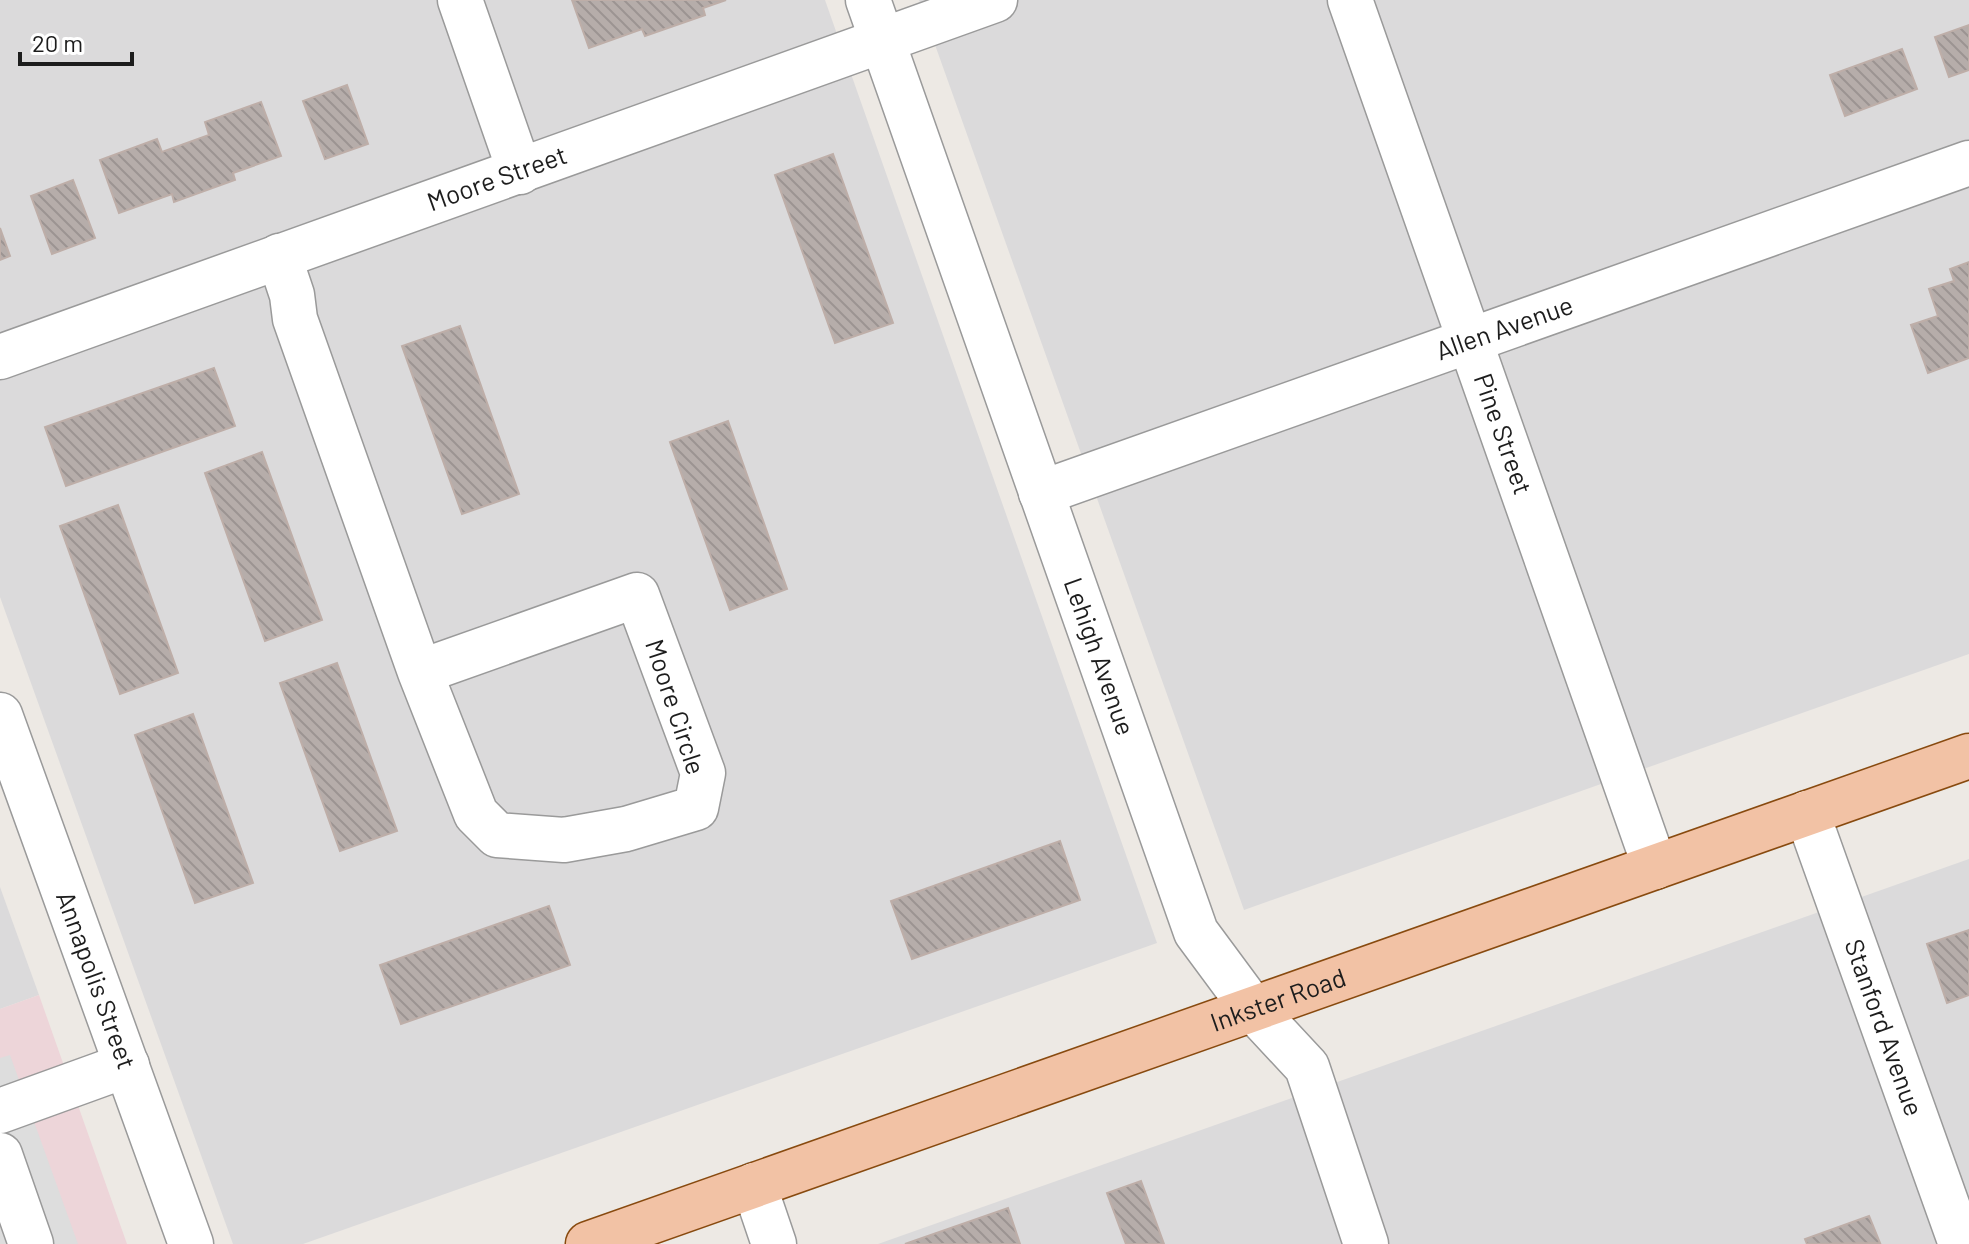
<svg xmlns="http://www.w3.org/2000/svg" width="1969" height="1244" viewBox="0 0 1969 1244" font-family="Barlow,sans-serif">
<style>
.residential{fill:#dbdadb}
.commercial{fill:#edd5d9}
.parking{fill:#ddd}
.building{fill:url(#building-back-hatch);stroke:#beaea8;stroke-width:2}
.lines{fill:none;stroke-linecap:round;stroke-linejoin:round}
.minor-casing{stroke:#9a9a9a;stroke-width:47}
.major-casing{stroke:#884a0f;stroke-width:47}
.minor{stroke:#fff;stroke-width:44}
.major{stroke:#f2c2a5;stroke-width:44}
.labels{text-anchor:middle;stroke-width:6;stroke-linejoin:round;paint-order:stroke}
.street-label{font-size:26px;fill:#1d1d1d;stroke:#fff}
</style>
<defs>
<pattern id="building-back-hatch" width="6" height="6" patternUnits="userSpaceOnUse" patternTransform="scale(2)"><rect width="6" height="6" fill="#b6adaa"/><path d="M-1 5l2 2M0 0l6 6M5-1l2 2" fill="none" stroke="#9c9492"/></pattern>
</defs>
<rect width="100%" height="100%" fill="#ede9e4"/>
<!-- residential -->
<g class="residential">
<path d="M0 0H825L1157 943 303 1244H233L0 597Z"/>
<path d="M919 0H1969V654L1244 910Z"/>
<path d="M1969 859V1244H878Z"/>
<path d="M0 887 39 995 0 1009Z"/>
</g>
<!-- commercial -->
<path class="commercial" d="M39 995 127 1244H0V1009Z"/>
<!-- parking -->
<path class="parking" d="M10 1055 78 1244H0V1058Z"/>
<!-- building -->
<g class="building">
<path d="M572 0H726L703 8 705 15 645 36 642 29 589 48Z"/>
<path d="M1969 25V70L1949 77 1935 37Z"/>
<path d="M1902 49 1917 89 1845 116 1830 75Z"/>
<path d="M347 85 368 144 325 159 303 101Z"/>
<path d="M261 102 281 156 233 173 235 180 174 202 172 194 119 213 100 160 157 139 162 152 209 135 205 122Z"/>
<path d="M833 154 893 323 835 343 775 175Z"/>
<path d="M73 180 95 238 52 254 31 196Z"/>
<path d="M0 228 10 256 0 260Z"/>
<path d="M1969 262V358L1928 373 1911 325 1938 316 1929 289 1954 281 1950 269Z"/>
<path d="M460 326 519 494 462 514 402 346Z"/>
<path d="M214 368 235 426 66 486 45 427Z"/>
<path d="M728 421 787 589 730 610 670 442Z"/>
<path d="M262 452 322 620 265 641 205 473Z"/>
<path d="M118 505 178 673 120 694 60 526Z"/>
<path d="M337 663 397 831 340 851 280 683Z"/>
<path d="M193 714 253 883 195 903 135 735Z"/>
<path d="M1060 841 1080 900 912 959 891 901Z"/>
<path d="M549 906 570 965 401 1024 380 965Z"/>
<path d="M1969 930V995L1947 1003 1927 944Z"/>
<path d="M1141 1181 1164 1244H1126L1107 1193Z"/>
<path d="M1008 1208 1020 1244H905Z"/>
<path d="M1869 1216 1880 1243 1807 1244 1805 1239Z"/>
</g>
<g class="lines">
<!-- minor casing -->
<g class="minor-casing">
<g id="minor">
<path d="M460 0 520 172"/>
<path id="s1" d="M868 0 1196 932 1253 1009 1307 1067 1366 1244"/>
<path id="s2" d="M1350 0 1655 867"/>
<path d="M279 256 292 295 295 319 420 672 476 814 497 835 564 840 626 829 696 808 703 773 637 595 420 672"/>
<path id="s3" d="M0 357 995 0"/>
<path id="s4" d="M1041 493 1969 163"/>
<path id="s5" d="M0 715 191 1244"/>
<path id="s6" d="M1807 813 1961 1244"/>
<path d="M0 1111 127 1065"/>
<path d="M0 1155 31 1244"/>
<path d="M754 1185 774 1244"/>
</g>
</g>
<!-- major casing -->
<g class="major-casing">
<g id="major">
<path id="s7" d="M588 1244 1969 756"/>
</g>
</g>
<!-- minor -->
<use href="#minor" class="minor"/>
<!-- major -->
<use href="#major" class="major"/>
</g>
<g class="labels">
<!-- street labels -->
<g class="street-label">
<text dy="9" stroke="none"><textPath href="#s3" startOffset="528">Moore Street</textPath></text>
<text dy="9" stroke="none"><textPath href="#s4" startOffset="492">Allen Avenue</textPath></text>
<text dy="9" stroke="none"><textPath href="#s2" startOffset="460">Pine Street</textPath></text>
<text dy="9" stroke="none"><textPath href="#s1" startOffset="696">Lehigh Avenue</textPath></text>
<text transform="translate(675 707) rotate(72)" y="9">Moore Circle</text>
<text dy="9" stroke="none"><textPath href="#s5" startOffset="282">Annapolis Street</textPath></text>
<text dy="9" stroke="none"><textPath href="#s7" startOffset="732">Inkster Road</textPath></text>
<text dy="9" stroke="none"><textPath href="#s6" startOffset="228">Stanford Avenue</textPath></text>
</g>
</g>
<!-- scale -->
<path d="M20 52v12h112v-12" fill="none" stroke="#1d1d1d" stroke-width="4"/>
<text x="32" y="52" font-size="24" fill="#1d1d1d" stroke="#ffffff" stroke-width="6" paint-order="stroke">20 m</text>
</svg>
